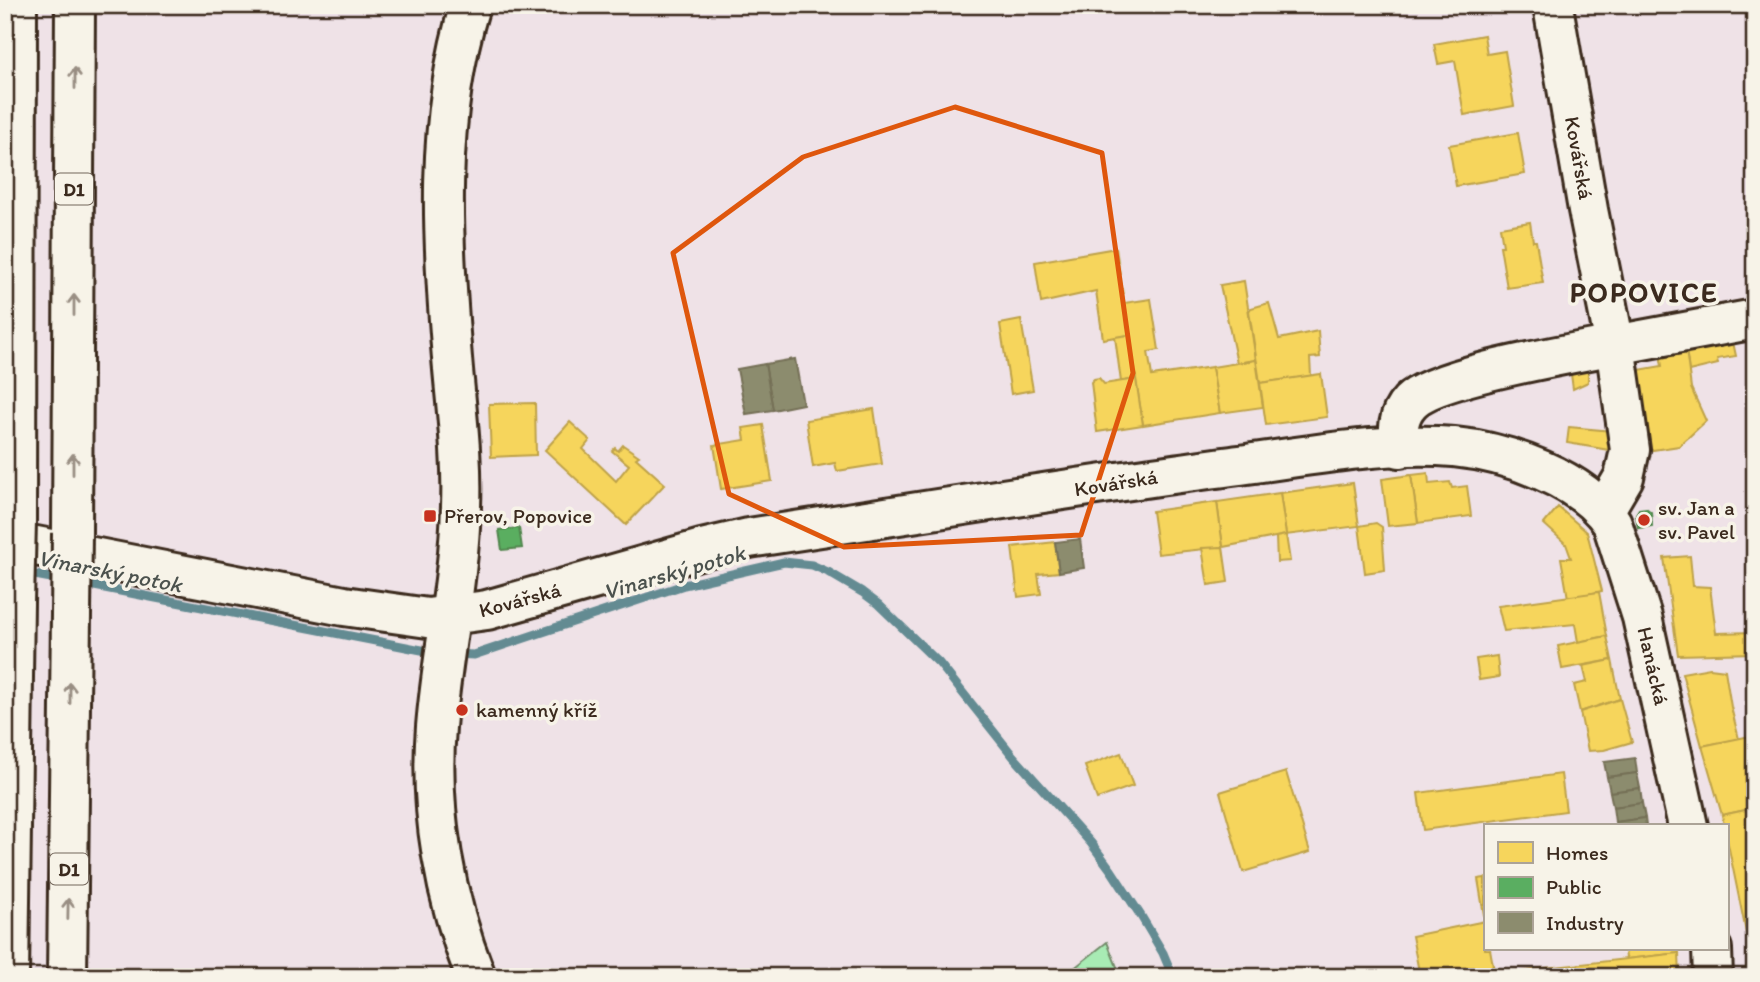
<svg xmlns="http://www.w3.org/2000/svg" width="1760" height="982" viewBox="0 0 1760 982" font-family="Itim,sans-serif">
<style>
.green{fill:#a8ebb4;stroke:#728a69;stroke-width:2}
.homes{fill:#f6d55c;stroke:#bea249;stroke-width:2}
.public{fill:#5aae61;stroke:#51864d;stroke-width:2}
.industry{fill:#8c8c6e;stroke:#746f56;stroke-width:2}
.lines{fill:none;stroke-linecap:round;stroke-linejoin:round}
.stream{stroke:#648b92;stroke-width:9}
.minor-casing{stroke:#3b2a1e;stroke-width:44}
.highway-casing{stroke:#3b2a1e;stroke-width:44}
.minor{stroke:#f7f3e8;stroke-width:38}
.highway{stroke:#f7f3e8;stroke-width:38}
.highway-bridge-casing{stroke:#3b2a1e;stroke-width:44;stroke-linecap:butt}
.highway-bridge{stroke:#f7f3e8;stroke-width:38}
.oneway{stroke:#998e83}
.marked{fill:none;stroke:#df570d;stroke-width:5;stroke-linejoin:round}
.poi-dot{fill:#c8321e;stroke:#f7f3e8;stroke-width:2.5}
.labels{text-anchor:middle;stroke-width:7;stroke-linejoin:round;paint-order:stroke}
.shield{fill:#f7f3e8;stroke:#73665b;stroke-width:2}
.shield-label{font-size:19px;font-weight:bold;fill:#3b2a1e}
.street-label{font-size:21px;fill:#3b2a1e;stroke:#f7f3e8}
.poi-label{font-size:21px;fill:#3b2a1e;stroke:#f7f3e8;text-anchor:start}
.water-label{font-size:23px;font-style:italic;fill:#4c524e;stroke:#f7f3e8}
.district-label{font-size:28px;font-weight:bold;letter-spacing:2px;fill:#3b2a1e;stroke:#f7f3e8}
</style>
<rect width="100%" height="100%" fill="#efe2e7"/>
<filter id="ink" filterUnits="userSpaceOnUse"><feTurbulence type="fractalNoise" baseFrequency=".0143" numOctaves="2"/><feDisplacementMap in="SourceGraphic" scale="14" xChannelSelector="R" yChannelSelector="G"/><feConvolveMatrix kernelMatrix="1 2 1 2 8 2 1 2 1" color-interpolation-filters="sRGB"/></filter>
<g filter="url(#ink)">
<!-- green -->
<path class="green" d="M1107 942 1121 977H1063Z"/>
<!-- homes -->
<g class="homes">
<path d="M1484 35 1487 54 1505 51 1514 106 1464 115 1455 61 1438 64 1434 44Z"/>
<path d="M1518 133 1525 174 1456 186 1449 145Z"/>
<path d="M1530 222 1533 241H1536L1543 283 1507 288 1500 246H1503L1500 227Z"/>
<path d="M1116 248 1129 335 1103 339 1096 291 1041 303 1035 262Z"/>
<path d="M1244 281 1256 360 1237 363 1220 285Z"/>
<path d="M1151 299 1159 350 1148 352 1152 376 1212 367 1220 413 1143 425 1124 303Z"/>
<path d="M1269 303 1279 339 1318 331 1320 357 1310 358 1311 376 1260 383 1249 311 1251 308Z"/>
<path d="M1021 320 1033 390 1011 394 1000 324Z"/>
<path d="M1731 333 1736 356 1717 359 1718 364 1689 371 1685 342Z"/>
<path d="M1129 335 1136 379 1121 382 1115 337Z"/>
<path d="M1685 342 1691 388 1706 421 1679 446 1646 451 1633 371 1662 366 1659 347Z"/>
<path d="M1256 360 1263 407 1220 413 1212 367Z"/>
<path d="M1588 364V382L1573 389 1570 367Z"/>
<path d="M1321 374 1327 417 1266 425 1260 383Z"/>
<path d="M1099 378 1104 384 1136 379 1143 425 1097 432 1091 382 1094 379Z"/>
<path d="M535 403 536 455 491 457 489 404Z"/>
<path d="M874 409 882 464 837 471 835 463 813 467 806 420Z"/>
<path d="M570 422 590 440 583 449 616 481 629 465 612 451 615 448 618 451 623 445 639 456 636 458 665 484 626 525 545 450Z"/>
<path d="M763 425 772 481 721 489 714 445 745 440 743 428Z"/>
<path d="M1569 427 1612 431 1609 450 1567 443Z"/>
<path d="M1428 473 1429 484 1450 482 1452 488 1467 486 1471 516 1418 523 1411 475Z"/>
<path d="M1411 475 1418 523 1388 526 1382 479Z"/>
<path d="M1353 483 1359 526 1286 535 1280 493Z"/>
<path d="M1280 493 1286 535 1223 547 1217 502Z"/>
<path d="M1217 502 1223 547 1158 554 1152 511Z"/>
<path d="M1558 507 1587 532 1602 591 1568 598 1561 558H1571L1566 544 1544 524Z"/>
<path d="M1376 523 1382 527 1385 570 1365 573 1359 526Z"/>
<path d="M1286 535 1290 561 1277 562 1276 537Z"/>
<path d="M1055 542 1059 572 1038 574 1041 594 1018 597 1012 547Z"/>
<path d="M1223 547 1228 582 1208 585 1202 548Z"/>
<path d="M1690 556 1693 586 1710 587 1716 633 1755 632V653L1678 655 1664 558Z"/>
<path d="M1599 592 1607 636 1578 642 1575 624 1504 631 1498 606Z"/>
<path d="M1607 636 1612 660 1562 669 1558 646Z"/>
<path d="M1497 656 1499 677 1479 680 1476 659Z"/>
<path d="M1612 660 1620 699 1580 712 1574 685 1587 682 1583 666Z"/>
<path d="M1710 668 1725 670 1731 707 1739 739 1702 746 1682 673Z"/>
<path d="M1620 699 1632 742 1604 750 1588 751 1580 712Z"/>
<path d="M1755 735V808L1722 815 1702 746Z"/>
<path d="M1121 753 1133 786 1097 799 1085 766Z"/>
<path d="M1286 772 1310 852 1243 872 1220 792Z"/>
<path d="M1561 774 1566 811 1423 830 1418 793Z"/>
<path d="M1755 808V942H1748L1727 839V826H1724L1722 815Z"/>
<path d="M1485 878V921L1478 879Z"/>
<path d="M1485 921V949H1490L1495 976 1420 977 1412 936Z"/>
<path d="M1625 949H1678L1679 953 1626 959Z"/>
<path d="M1679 953 1680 977 1495 976 1546 968Z"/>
</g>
<!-- public -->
<g class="public">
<path d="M1646 508 1651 512 1652 526 1638 528 1636 514 1639 509Z"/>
<path d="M519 528 522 548 502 550 499 530Z"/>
</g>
<!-- industry -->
<g class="industry">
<path d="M795 359 803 404 773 410 765 364Z"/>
<path d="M765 364 773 410 746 414 737 369Z"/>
<path d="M1080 539 1084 568 1059 572 1055 542Z"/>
<path d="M1635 758 1637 773 1607 777 1604 762Z"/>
<path d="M1637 773 1640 788 1610 792 1607 777Z"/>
<path d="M1640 788 1642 803 1613 807 1610 792Z"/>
<path d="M1642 803 1645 818 1615 822 1613 807Z"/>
<path d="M1645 818 1646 826H1616L1615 822Z"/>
</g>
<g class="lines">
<!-- stream -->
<g class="stream">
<path d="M24 573 62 580"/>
<path d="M79 583 437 653"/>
<path d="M454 654 474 655 684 585 784 562 812 565 828 572 862 592 878 604 939 663 1013 756 1091 843 1111 870 1141 916 1163 953 1173 977"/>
</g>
<!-- minor casing -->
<g class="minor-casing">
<g id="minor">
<path d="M470 5C435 120 442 240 452 358 456 407 463 457 461 506 459 581 442 653 436 727 429 811 445 899 476 977"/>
<path d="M1400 448C1398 430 1397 416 1410 402 1434 376 1575 353 1615 345L1588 210 1554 12"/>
<path d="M1604 511 1624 477 1630 450 1615 345 1755 319"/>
<path d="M5 540 344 606 428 618 487 610 702 549 749 538C910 514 1071 487 1232 466 1304 457 1381 441 1454 447 1506 452 1582 478 1612 523L1642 617 1688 826"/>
<path d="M1712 949 1713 977"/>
</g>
</g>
<!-- highway casing -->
<g class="highway-casing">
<g id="highway">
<path d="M16 521 17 5"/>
<path d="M72 533 75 5"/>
<path d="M9 977 14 602"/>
<path d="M67 977 71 614"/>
</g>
</g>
<!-- minor -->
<use href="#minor" class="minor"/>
<!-- highway -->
<use href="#highway" class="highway"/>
<!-- highway-bridge casing -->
<g class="highway-bridge-casing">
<g id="highway-bridge">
<path d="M14 602 16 521"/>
<path d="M71 614 72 533"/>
</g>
</g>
<!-- highway-bridge -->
<use href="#highway-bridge" class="highway-bridge"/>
</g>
<!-- one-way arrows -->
<defs><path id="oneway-shaft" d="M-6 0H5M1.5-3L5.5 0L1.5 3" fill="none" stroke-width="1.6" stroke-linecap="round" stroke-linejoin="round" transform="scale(1.75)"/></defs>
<g class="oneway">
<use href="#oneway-shaft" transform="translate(75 78) rotate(-90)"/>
<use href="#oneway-shaft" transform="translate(74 305) rotate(-90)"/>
<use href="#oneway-shaft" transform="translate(73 464) rotate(-90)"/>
<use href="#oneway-shaft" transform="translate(70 693) rotate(-90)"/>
<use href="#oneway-shaft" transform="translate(68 909) rotate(-89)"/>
</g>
</g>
<!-- marked area -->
<path class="marked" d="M955 107 1102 153 1133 373 1081 535 844 547 729 494 673 253 803 157Z"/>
<!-- markers -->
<g class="poi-dot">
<rect x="423" y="509" width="14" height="14" rx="3.5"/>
<circle cx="1644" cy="520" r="7"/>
<circle cx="462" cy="710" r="7"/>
</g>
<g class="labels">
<!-- shield labels -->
<g class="shield">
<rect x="55" y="173.5" width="38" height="31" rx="5"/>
<rect x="50" y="853.5" width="38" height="31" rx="5"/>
</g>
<g class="shield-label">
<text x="74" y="196">D1</text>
<text x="69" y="876">D1</text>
</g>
<!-- street labels -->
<g class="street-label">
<text transform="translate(1579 158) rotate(80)" y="7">Kovářská</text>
<text transform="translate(1116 483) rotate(-9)" y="7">Kovářská</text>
<text transform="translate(520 600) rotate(-15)" y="7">Kovářská</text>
<text transform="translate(1653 666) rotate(77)" y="7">Hanácká</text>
</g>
<!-- poi labels -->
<g class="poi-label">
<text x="1658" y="515">sv. Jan a<tspan x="1658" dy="24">sv. Pavel</tspan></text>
<text x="444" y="523">Přerov, Popovice</text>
<text x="476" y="717">kamenný kříž</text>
</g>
<!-- water labels -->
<g class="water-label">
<text transform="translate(110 571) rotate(11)" y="8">Vinarský potok</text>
<text transform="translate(674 572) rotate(-16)" y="8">Vinarský potok</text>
</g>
<!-- district labels -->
<g class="district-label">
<text x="1644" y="302">POPOVICE</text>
</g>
</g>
<!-- margin -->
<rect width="1760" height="982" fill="none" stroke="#f7f3e8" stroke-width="28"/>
<rect x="14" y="14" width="1732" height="954" fill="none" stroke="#3b2a1e" stroke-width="2.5" filter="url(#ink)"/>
<!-- legend -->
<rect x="1484" y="824" width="245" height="126" fill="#f7f3e8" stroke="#aca397" stroke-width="2"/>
<rect x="1498" y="842" width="35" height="21" fill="#f6d55c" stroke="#aca397" stroke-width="2"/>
<text x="1546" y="860" font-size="21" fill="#3b2a1e">Homes</text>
<rect x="1498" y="877" width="35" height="21" fill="#5aae61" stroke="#aca397" stroke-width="2"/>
<text x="1546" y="894" font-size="21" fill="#3b2a1e">Public</text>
<rect x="1498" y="912" width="35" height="21" fill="#8c8c6e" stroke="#aca397" stroke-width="2"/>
<text x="1546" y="930" font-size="21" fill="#3b2a1e">Industry</text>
</svg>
